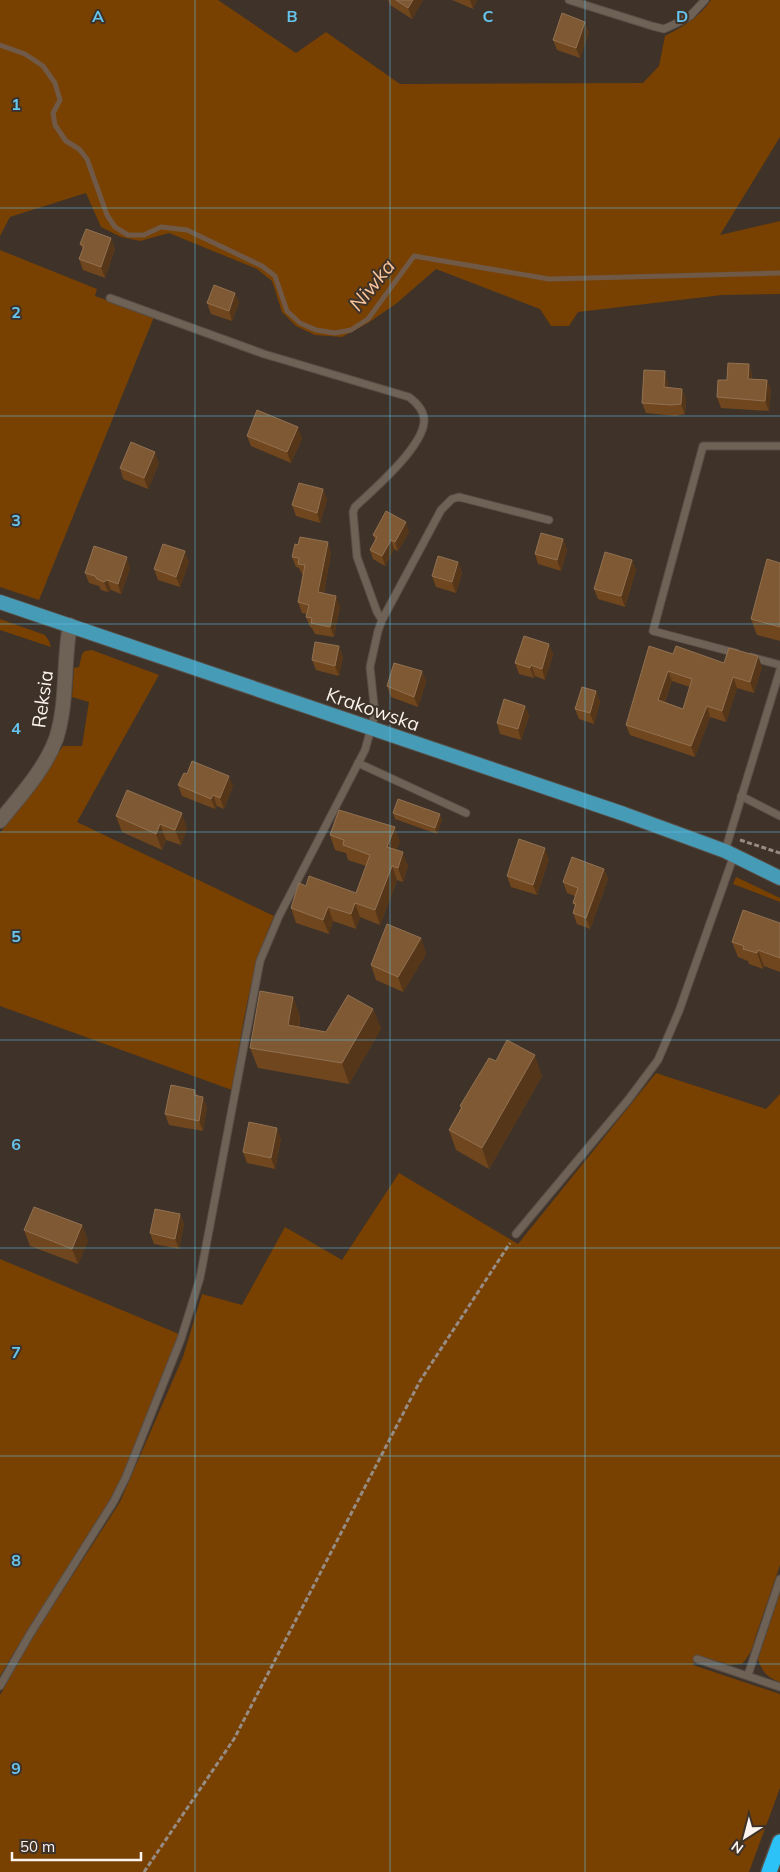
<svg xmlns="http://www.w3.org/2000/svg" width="780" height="1872" viewBox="0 0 780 1872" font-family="Mulish,sans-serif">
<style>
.green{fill:#784102}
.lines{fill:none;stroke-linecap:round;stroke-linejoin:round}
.stream{stroke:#705947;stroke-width:5}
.service-casing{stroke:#584e46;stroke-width:9}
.minor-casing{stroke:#584e46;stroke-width:16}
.primary-casing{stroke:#584e46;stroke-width:16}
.motorway-casing{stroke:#584e46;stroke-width:18}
.path{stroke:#968c84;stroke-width:3;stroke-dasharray:5 2.5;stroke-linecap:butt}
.service{stroke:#6e6156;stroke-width:7}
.minor{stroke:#6e6156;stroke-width:14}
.primary{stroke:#469bb7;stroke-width:14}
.motorway{stroke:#2cc2f8;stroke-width:15}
.wall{fill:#70461e;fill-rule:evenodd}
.shaded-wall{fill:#553619}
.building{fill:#7e5934;stroke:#927151;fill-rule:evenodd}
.grid{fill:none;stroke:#65c5ee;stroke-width:1;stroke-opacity:0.55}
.labels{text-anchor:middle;stroke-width:4;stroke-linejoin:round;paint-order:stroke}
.street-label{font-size:19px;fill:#fbf3ed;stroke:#3e3229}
.water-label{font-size:20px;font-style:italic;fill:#f9c59c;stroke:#3e3229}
.grid-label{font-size:16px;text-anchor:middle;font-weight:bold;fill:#65c5ee;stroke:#3e3229;stroke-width:4;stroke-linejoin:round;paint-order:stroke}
</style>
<rect width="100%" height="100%" fill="#3e3229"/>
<!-- green -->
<g class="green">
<path d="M0 0H218L296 53 326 32 400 84 643 83 659 66 665 36C682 27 700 17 711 0H780V137L720 235 780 221V294L722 295 578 312 569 326H551L540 309 436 269 397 303 368 323 342 337 315 335 296 326 282 312 272 281 257 269 169 233 140 241 121 237 101 227 86 193 10 217 0 236Z"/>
<path d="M0 250 97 289 95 296 154 317 39 600 0 587Z"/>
<path d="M0 619 45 635 49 641 51 647 0 630Z"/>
<path d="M92 650 159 675 77 822 274 916C249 971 242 1031 232 1090L0 1006V833L37 785 63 746H82L89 702 72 697 74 668 79 667 82 654 85 651Z"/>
<path d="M736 877 780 898V902L733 884Z"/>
<path d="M656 1073 766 1109 780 1094V1565L755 1638C753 1649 749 1656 742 1664L730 1665 697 1655 693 1665 780 1694V1788L749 1872H0V1695L36 1632 120 1502 183 1357 202 1294 242 1305 285 1227 342 1260 399 1173 518 1244Z"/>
<path d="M0 1259 179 1334C159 1386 142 1440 116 1489 81 1553 37 1613 0 1676Z"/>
<path d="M780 1593V1682C767 1677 762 1672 758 1659Z"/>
</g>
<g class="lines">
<!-- stream -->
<path class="stream" d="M0 45 25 54 43 66 55 83 60 100 53 113 55 125 66 141 79 149 87 159 107 215 115 227 128 235H144L161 227 187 230 262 266 275 276 287 311 300 323 316 330 335 333 351 330 368 319 414 256 549 279 780 273"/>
<!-- service casing -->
<g class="service-casing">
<g id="service">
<path d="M569 0 652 26 664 29 675 24 690 16 705 0"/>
<path d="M110 298 264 354 409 397C417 403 425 411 424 422 422 448 374 489 355 507L353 512 357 557 377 612 382 620"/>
<path d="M736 653 653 631 703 446H780"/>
<path d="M751 657 780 665"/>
<path d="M358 763 466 813"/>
<path d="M741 796 780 816"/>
<path d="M725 851 780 670"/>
<path d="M516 1234 628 1100 658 1060 679 1011 734 855"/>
<path d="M697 1659 780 1687"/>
<path d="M748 1675 780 1579"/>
<path d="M0 1686 30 1634 114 1501 126 1477 181 1339 200 1278 260 961 279 916 365 750 375 714 370 667 378 631 382 620 441 510 452 499 459 497 549 520"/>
</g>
</g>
<!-- minor casing -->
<g class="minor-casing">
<path id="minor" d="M0 821C20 796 45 769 56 739 68 702 63 662 70 625"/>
</g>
<!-- primary casing -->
<g class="primary-casing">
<path id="primary" d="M0 602 624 814 725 851 780 878"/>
</g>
<!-- motorway casing -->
<g class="motorway-casing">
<path id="motorway" d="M769 1872 780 1842"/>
</g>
<!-- path -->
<g class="path">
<path d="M740 840 780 853"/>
<path d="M144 1872 234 1739 420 1381 510 1243"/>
</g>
<!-- service -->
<use href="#service" class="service"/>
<!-- minor -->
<use href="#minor" class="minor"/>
<!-- primary -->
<use href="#primary" class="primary"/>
<!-- motorway -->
<use href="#motorway" class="motorway"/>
</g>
<!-- wall -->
<g class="wall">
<path d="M388 0H423L412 19 390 5Z"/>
<path d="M452 0H477L473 9Z"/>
<path d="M589 32 580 58 557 50 553 40Z"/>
<path d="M111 238 115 249 105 278 83 270 79 259 83 250 80 244Z"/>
<path d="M235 293 239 303 232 321 211 314 207 303Z"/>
<path d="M749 364 752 375V379L767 380 771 390 769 411 721 408 717 397Z"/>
<path d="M668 382V388L682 389 686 400 685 414 675 416 646 413 642 403Z"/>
<path d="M247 436 302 438 291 463 251 446Z"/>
<path d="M159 463 148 489 123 479 120 468Z"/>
<path d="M323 489 327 500 320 523 296 516 292 505Z"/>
<path d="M409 532 398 551 394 549 385 566 373 559 370 550 375 540 373 535Z"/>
<path d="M563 539 567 550 561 571 538 564 535 554Z"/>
<path d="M331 553 324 593 340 606 334 637 315 634 312 628 310 627 306 617 307 614 302 613 298 602 303 575 302 574 299 568 296 567 292 557Z"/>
<path d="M632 560 636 570 625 607 598 599 594 589Z"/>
<path d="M189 562 180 587 158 580 154 569Z"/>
<path d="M458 562 462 573 456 593 436 587 432 576Z"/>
<path d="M780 563V641L757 635 751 619Z"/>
<path d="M130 568 121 594 111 590 108 592 101 590 99 586 89 583 85 573Z"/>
<path d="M549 644 553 655 545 680 535 676 534 678 519 674 515 663Z"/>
<path d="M339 646 343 657 339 676 316 670 312 660Z"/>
<path d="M673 654 724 663 762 667 754 693 737 688 726 722 710 717 695 757 630 735 626 725ZM672 681 690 687 683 709 665 702Z"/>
<path d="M422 671 426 682 418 707 391 697 387 686Z"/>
<path d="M596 691 600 702 594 724 579 719 575 709Z"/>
<path d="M525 706 529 716 521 740 500 734 497 723Z"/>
<path d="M178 785 233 786 224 809 217 806 215 809 182 796Z"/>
<path d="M393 813 442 819 437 834 395 819Z"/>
<path d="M116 816 187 829 181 845 166 840 162 850 122 832Z"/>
<path d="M330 835 400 842 396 850 408 866 403 882 397 880 380 925 360 917 356 929 333 921 329 934 296 923 291 908 306 886 356 893 366 866 348 860 346 853 335 850Z"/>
<path d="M549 859 537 895 511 887 507 876Z"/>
<path d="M604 869 608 879 590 929 577 924 573 913 575 907 573 903 575 896 567 893 563 882Z"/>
<path d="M780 923V972L764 966 763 969 749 964 748 961 738 957 732 942Z"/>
<path d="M421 938 426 954 403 992 376 980 371 965Z"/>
<path d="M293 997 300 1017 299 1027 326 1032 373 1009 381 1029 349 1084 258 1068 250 1048Z"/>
<path d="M496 1061 542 1076 489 1169 456 1150 449 1130 461 1108 460 1106Z"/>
<path d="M195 1090 197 1095 207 1107 203 1131 169 1125 165 1114Z"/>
<path d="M281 1139 275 1169 247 1163 243 1152Z"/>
<path d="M180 1214 184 1224 179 1249 154 1244 150 1233Z"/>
<path d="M82 1225 88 1241 78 1264 30 1246 24 1230Z"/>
</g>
<!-- shaded-wall -->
<g class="shaded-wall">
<path d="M413 0H423L412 19 408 8Z"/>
<path d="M470 0H477L473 9Z"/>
<path d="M585 22 589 32 580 58 576 48Z"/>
<path d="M111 238 115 249 105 278 101 267Z"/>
<path d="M235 293 239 303 232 321 229 311Z"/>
<path d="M749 364 752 375 751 389 748 379Z"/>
<path d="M665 371 668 382 667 398 664 387Z"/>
<path d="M767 380 771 390 769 411 765 401Z"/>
<path d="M682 389 686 400 685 414 681 404Z"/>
<path d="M298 427 302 438 291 463 287 452Z"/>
<path d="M155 452 159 463 148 489 144 478Z"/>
<path d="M323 489 327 500 320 523 317 513Z"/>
<path d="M406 522 409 532 398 551 395 542Z"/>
<path d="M563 539 567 550 561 571 557 560Z"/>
<path d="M391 540 394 549 385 566 382 556Z"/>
<path d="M328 542 331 553 322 603 318 592Z"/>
<path d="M185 551 189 562 180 587 176 577Z"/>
<path d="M127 557 130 568 121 594 118 584Z"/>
<path d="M632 560 636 570 625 607 621 596Z"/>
<path d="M458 562 462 573 456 593 452 582Z"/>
<path d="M107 580 111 590 108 592 104 582Z"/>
<path d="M336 596 340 606 334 637 330 627Z"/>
<path d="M549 644 553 655 545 680 542 669Z"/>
<path d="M339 646 343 657 339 676 335 666Z"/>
<path d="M758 656 762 667 754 693 750 682Z"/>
<path d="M531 665 535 676 534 678 530 668Z"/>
<path d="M422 671 426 682 418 707 414 697Z"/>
<path d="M668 671 672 681 662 710 658 700Z"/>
<path d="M733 677 737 688 726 722 722 711Z"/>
<path d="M596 691 600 702 594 724 590 713Z"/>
<path d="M525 706 529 716 521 740 518 729Z"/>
<path d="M707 706 710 717 695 757 691 746Z"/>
<path d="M229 776 233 786 224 809 220 798Z"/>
<path d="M213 795 217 806 215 809 211 799Z"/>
<path d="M182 813 187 829 181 845 175 830Z"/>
<path d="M440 814 442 819 437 834 435 828Z"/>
<path d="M160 824 166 840 162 850 156 834Z"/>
<path d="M395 827 400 842 392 861 387 847Z"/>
<path d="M545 848 549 859 537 895 533 885Z"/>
<path d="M403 852 408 866 403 882 398 868Z"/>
<path d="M392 866 397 880 380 925 375 910Z"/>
<path d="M604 869 608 879 590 929 586 918Z"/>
<path d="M355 903 360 917 356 929 351 914Z"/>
<path d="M328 907 333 921 329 934 323 920Z"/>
<path d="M421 938 426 954 403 992 398 977Z"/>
<path d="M758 950 764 966 763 969 757 953Z"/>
<path d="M293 997 300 1017 295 1046 288 1025Z"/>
<path d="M373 1009 381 1029 349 1084 342 1063Z"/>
<path d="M535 1055 542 1076 489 1169 482 1148Z"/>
<path d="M203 1097 207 1107 203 1131 199 1121Z"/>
<path d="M277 1128 281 1139 275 1169 271 1158Z"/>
<path d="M180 1214 184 1224 179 1249 175 1239Z"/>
<path d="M82 1225 88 1241 78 1264 72 1249Z"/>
</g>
<!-- building -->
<g class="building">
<path d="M396 0H413L408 8Z"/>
<path d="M562 13 585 22 576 48 553 40Z"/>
<path d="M86 229 111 238 101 267 79 259 84 246 80 244Z"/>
<path d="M214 285 235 293 229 311 207 303Z"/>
<path d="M728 363 749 364 748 379 767 380 765 401 717 397 718 380H727Z"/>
<path d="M644 370 665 371 664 387 682 389 681 404 671 405 642 403Z"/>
<path d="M257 410 298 427 287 452 247 436Z"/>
<path d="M131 442 155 452 144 478 120 468Z"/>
<path d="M299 483 323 489 317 513 292 505Z"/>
<path d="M386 511 406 522 395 542 391 540 382 556 370 550 377 537 373 535Z"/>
<path d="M541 533 563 539 557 560 535 554Z"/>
<path d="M300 537 328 542 318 592 336 596 330 627 311 623 312 618 306 617 309 605 298 602 305 565 298 564 299 558 292 557 295 544 298 545Z"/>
<path d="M163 544 185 551 176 577 154 569Z"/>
<path d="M94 546 127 557 118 584 107 580 104 582 97 579 95 576 85 573Z"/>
<path d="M605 552 632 560 621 596 594 589Z"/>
<path d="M438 556 458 562 452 582 432 576Z"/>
<path d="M767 559 780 563V627L751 619Z"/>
<path d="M524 636 549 644 542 669 531 665 530 668 515 663Z"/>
<path d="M315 642 339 646 335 666 312 660Z"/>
<path d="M649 646 673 654 676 646 724 663 729 648 758 656 750 682 733 677 722 711 707 706 691 746 626 725ZM668 671 692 679 683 709 658 700Z"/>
<path d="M394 663 422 671 414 697 387 686Z"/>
<path d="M582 687 596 691 590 713 575 709Z"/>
<path d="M504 699 525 706 518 729 497 723Z"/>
<path d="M192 761 229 776 220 798 213 795 211 799 178 785 184 773 187 774Z"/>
<path d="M127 790 182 813 175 830 160 824 156 834 116 816Z"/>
<path d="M398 799 440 814 435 828 393 813Z"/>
<path d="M339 810 395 827 387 847 403 852 398 868 392 866 375 910 355 903 351 914 328 907 323 920 291 908 299 883 306 886 309 876 356 893 370 855 343 845 344 840 330 835Z"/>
<path d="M519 839 545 848 533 885 507 876Z"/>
<path d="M572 857 604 869 586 918 573 913 576 904 573 903 578 888 563 882Z"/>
<path d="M743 910 780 923V958L758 950 757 953 743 949 744 946 732 942Z"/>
<path d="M387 924 421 938 398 977 371 965Z"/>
<path d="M260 991 293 997 288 1025 326 1032 348 995 373 1009 342 1063 250 1048Z"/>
<path d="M507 1040 535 1055 482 1148 449 1130 462 1107 460 1106 489 1058 496 1061Z"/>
<path d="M171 1085 195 1090 194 1095 203 1097 199 1121 165 1114Z"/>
<path d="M249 1122 277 1128 271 1158 243 1152Z"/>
<path d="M34 1207 82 1225 72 1249 24 1230Z"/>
<path d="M155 1209 180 1214 175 1239 150 1233Z"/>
</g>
<!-- grid -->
<path class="grid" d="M195 0V1872M390 0V1872M585 0V1872M0 208H780M0 416H780M0 624H780M0 832H780M0 1040H780M0 1248H780M0 1456H780M0 1664H780"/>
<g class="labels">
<!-- street labels -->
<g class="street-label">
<text transform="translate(42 699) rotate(-82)" y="7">Reksia</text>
<text transform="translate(373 709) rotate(19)" y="7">Krakowska</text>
</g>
<!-- water labels -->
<g class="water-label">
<text transform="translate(372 285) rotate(-51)" y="7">Niwka</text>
</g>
</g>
<g class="grid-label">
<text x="98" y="22">A</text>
<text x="292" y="22">B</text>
<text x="488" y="22">C</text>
<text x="682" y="22">D</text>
<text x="16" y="110">1</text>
<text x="16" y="318">2</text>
<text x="16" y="526">3</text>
<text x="16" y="734">4</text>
<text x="16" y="942">5</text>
<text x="16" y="1150">6</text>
<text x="16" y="1358">7</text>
<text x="16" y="1566">8</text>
<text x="16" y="1774">9</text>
</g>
<!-- north arrow -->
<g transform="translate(745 1837) rotate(216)" stroke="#3e3229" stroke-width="4" paint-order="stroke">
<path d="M0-4L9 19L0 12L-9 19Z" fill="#fbf3ed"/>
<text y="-8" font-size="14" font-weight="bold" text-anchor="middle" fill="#fbf3ed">N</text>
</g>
<!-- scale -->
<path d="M12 1852v8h129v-8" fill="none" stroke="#fbf3ed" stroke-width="2.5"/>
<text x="20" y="1852" font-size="15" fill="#fbf3ed" stroke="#3e3229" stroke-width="4" paint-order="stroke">50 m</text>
</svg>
